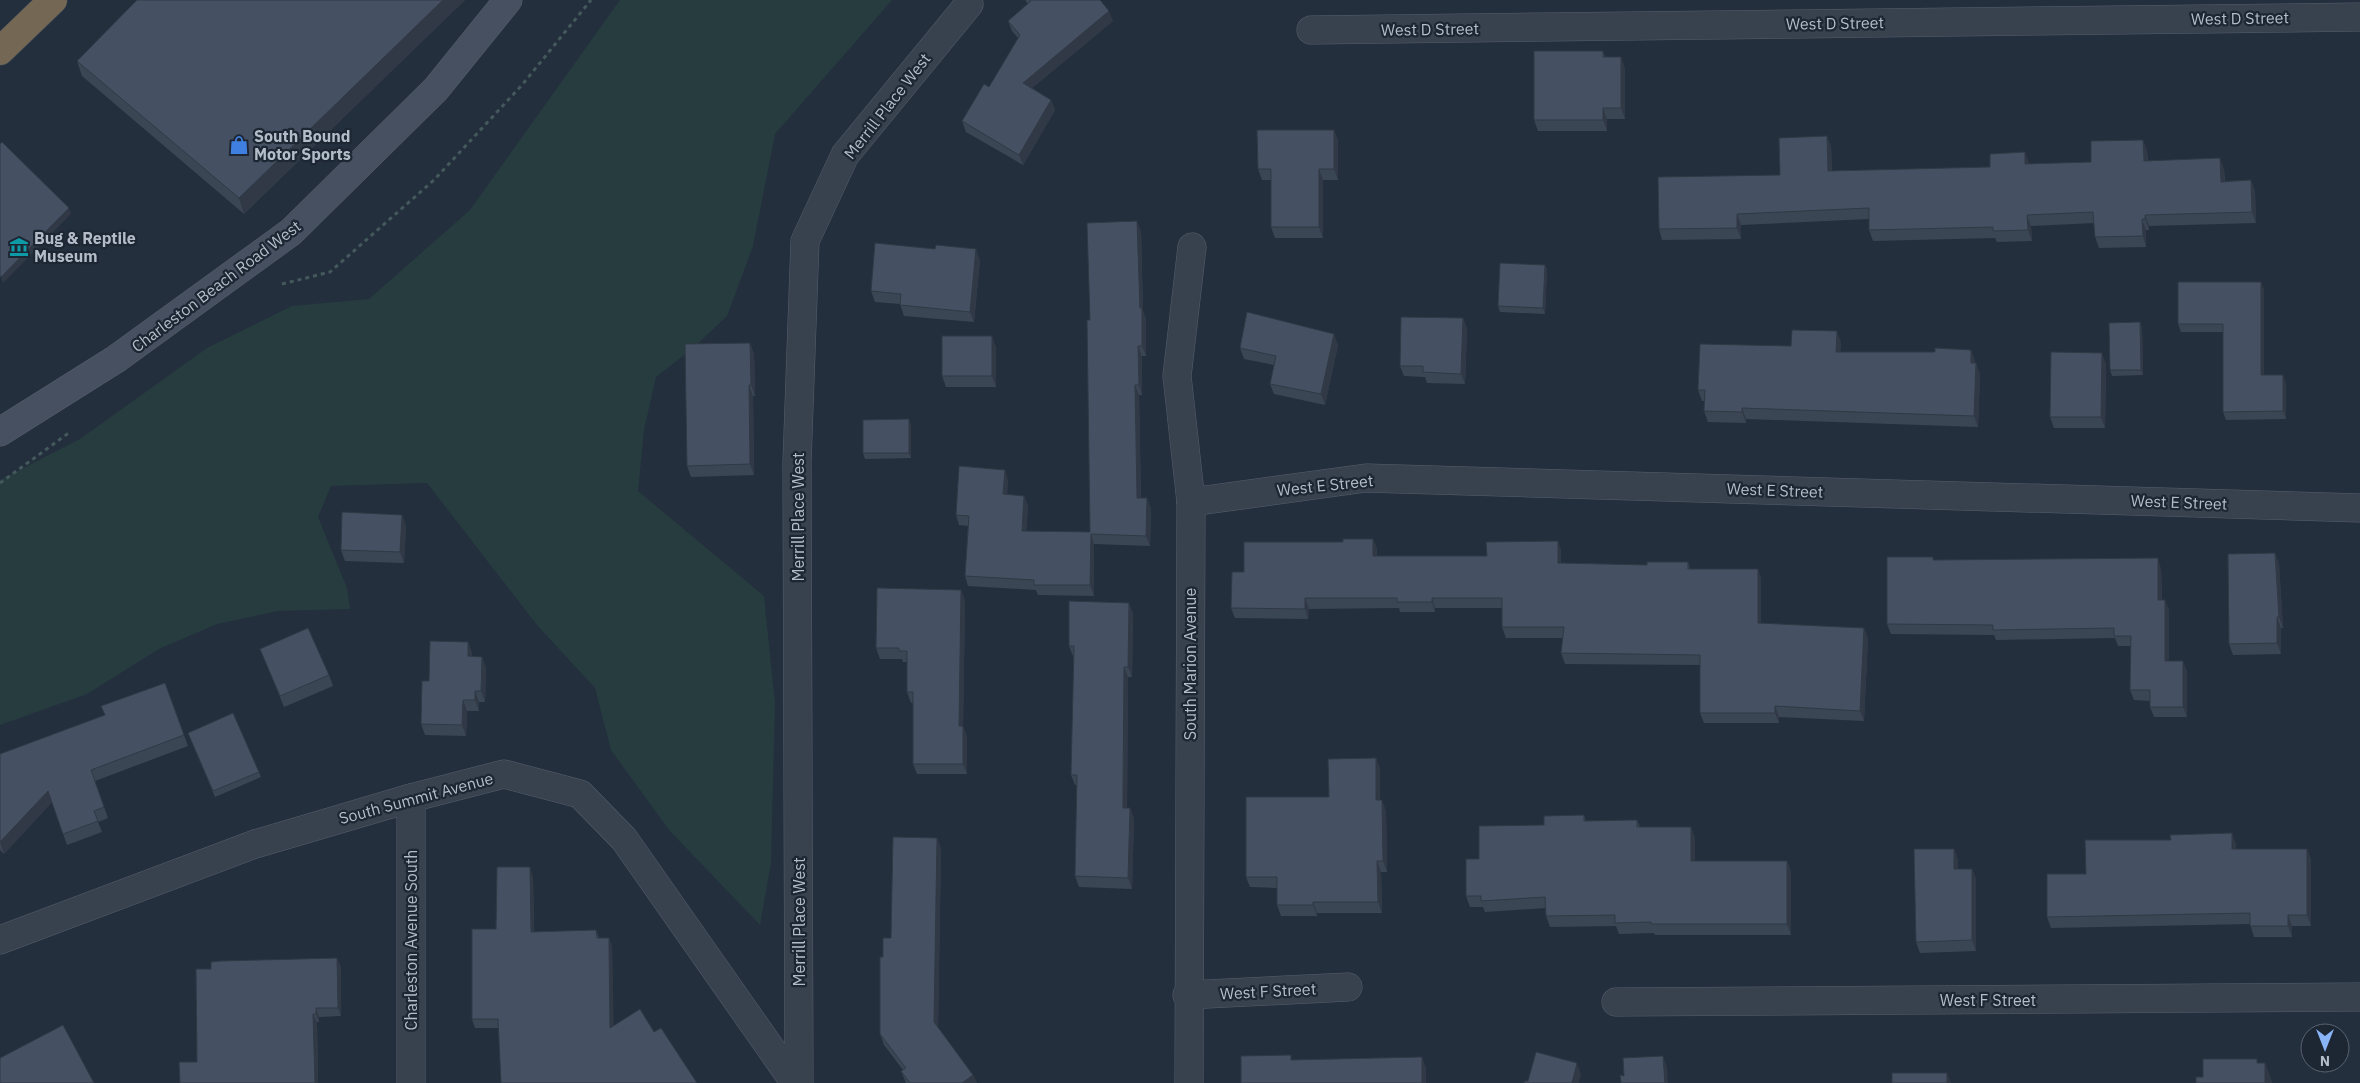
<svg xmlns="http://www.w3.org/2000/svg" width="2360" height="1083" viewBox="0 0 2360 1083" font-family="'IBM Plex Sans',sans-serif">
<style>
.green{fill:#263c3f}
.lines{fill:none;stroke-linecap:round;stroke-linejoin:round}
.minor-casing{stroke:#565f6c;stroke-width:29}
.secondary-casing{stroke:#565f6c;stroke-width:29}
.motorway-casing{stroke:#434c59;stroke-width:29}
.path{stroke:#44595c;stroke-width:3;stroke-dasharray:4 4;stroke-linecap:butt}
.minor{stroke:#38414e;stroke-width:28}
.secondary{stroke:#465061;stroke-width:28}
.motorway{stroke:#746855;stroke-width:28}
.wall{fill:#3b4654}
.shaded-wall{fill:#303945}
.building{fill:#455162;stroke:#303945}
.labels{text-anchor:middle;stroke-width:4.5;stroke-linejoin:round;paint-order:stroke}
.street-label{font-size:16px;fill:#b4bcc9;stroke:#1d2633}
.poi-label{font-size:16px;font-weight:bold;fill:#b4bcc9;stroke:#1d2633;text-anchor:start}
</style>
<rect width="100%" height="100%" fill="#242f3e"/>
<!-- green -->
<path class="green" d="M620 0H892L775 134 753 246 727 316 692 349 656 377 644 430 638 491 764 596 775 704 771 863 760 925 669 830 611 750 595 688 537 625 427 483 331 486 318 517 347 588 350 609 278 611 217 624 159 649 87 694 0 725V480L80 439 207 348 292 306 369 299 470 210Z"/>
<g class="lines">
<!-- minor casing -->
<g class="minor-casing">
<g id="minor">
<path d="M1311 30 2360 17"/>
<path d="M1191 502 1366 478 2360 508"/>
<path d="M411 798V1083"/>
<path d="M0 940 255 844 411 798 504 774 580 794 624 839 795 1083"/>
<path d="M1187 995 1348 987"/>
<path d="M1616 1002 2360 997"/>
<path d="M799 1083 797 462 805 241 845 155 969 4"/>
<path d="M1189 1083 1191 502 1177 376 1192 247"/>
</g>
</g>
<!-- secondary casing -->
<g class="secondary-casing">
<path id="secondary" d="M0 432 116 359 291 232 436 89 508 0"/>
</g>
<!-- motorway casing -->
<g class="motorway-casing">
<path id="motorway" d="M0 51 53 0"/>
</g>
<!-- path -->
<g class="path">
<path d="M282 284 330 272 434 180 522 85 591 0"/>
<path d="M0 483 70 432"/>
</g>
<!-- minor -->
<use href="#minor" class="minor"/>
<!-- secondary -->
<use href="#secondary" class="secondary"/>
<!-- motorway -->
<use href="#motorway" class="motorway"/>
</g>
<!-- wall -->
<g class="wall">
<path d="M465 0 244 214 82 76 77 61Z"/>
<path d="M1025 0H1100L1113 21 1032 88 1051 100 1055 110 1023 165 966 132 962 121 989 87 1018 38 1012 31 1008 21 1028 4Z"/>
<path d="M1603 51 1605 57 1625 68V119H1607V131H1538L1534 120Z"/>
<path d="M1334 130 1338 141V180H1323V238H1275L1271 227V180H1262L1258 169Z"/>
<path d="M1827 136 1831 147 1832 171 1990 167 2025 152 2029 164 2091 162 2143 140 2147 151 2148 161 2224 169 2225 181 2251 180 2255 191 2256 223 2149 226V230H2146V247L2099 248 2095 237 2094 223 2031 226 2032 241 1997 242 1995 238 1873 241 1869 230V219L1741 225V239L1662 240 1659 229 1780 175Z"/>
<path d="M1141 232 1143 311 1146 319V356H1142V395H1139L1141 498H1147L1151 509 1150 546 1094 544V596L1038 595 1036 590 968 586 965 576 968 526 959 525 956 515 1008 480 1007 494 1024 496 1028 506 1026 532H1090V320Z"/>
<path d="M980 260 974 322 904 316 900 304 875 302 871 291Z"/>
<path d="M1545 265 1547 270 1545 314 1500 312 1498 306Z"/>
<path d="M2261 282 2264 290V375L2286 384V419L2226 420 2223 412V332H2181L2178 324Z"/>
<path d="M1463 318 1467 329 1465 384 1427 383 1425 377 1404 376 1400 366Z"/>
<path d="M2140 322 2142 328 2143 375 2112 376 2110 370Z"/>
<path d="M1841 342 1840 352H1935L1971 350 1975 361V363H1976L1980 374 1978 427 1746 419V423L1708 422 1704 411 1705 401H1702L1698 390 1791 346Z"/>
<path d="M750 343 754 354 755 396H753L754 475 691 477 687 466Z"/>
<path d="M1338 345 1325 405 1274 394 1270 384 1274 365 1244 359 1240 348Z"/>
<path d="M996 347V387H946L942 376Z"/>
<path d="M2106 364 2105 428H2054L2050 417Z"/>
<path d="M911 425V458L865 459 863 453Z"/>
<path d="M402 515 406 526 404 563 345 561 341 550Z"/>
<path d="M1373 539 1377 549V556H1487L1558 541 1561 551V563L1647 565 1688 562 1690 569H1758L1761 579V623L1868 638 1864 721 1779 717V723H1704L1700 713V665L1565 664 1561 653 1563 638H1506L1502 627V608H1435V612H1400L1399 608 1309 609 1308 619 1235 618 1231 608 1244 572 1343 542Z"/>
<path d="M2275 553 2279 564 2283 628H2281V654L2233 655 2229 644Z"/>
<path d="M1934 560 2161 569 2162 600 2169 610V661L2187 671V717H2154L2150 707V701L2134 700 2130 690 2131 646H2118L2115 638 1996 640 1994 635 1891 634 1887 624Z"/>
<path d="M961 590 965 601 963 726 967 737V774H917L913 764V703H911L907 692V662H903L902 659H880L876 648Z"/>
<path d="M1133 613 1132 677H1128L1127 806V808L1134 818 1132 889 1079 887 1075 876 1077 785H1075L1071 775 1074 656H1073L1069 646Z"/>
<path d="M468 642 472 653V656L482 657 486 668 485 702H479V711H467L466 736 425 735 421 724 429 681Z"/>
<path d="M260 649 329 675 333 686 284 707Z"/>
<path d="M165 683 188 746 95 781 108 818 98 822 102 832 67 845 52 802 4 854 0 850V754L105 715Z"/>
<path d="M188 733 259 772 261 777 215 797Z"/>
<path d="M1376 758 1380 769V800L1386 811 1387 872H1381L1382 913H1317V916H1281L1277 905V888L1250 887 1246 877 1329 797Z"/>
<path d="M1584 815 1586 821 1637 820 1640 827H1691L1695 838V861H1787L1791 872V935H1655L1654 933 1619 934 1616 926 1550 927 1546 916V908L1485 912 1483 907H1470L1466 896 1479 859 1544 825Z"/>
<path d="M937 838 941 849 938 1027 973 1075 977 1083H906L901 1071 903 1070 884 1045 880 1034 883 957 891 938Z"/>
<path d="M2236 844V849H2307L2311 860V926H2292V937H2254L2250 924 2051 928 2047 917 2086 874Z"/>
<path d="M1954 849 1958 860V869H1972L1976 879V951L1920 953 1916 942Z"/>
<path d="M533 877 534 932 596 930 599 938H609L612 947 613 1026 654 1032 697 1083 499 1028H475L472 1019 496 929Z"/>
<path d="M341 967V1016L319 1017V1022H317L318 1083H180Z"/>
</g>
<!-- shaded-wall -->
<g class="shaded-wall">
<path d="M443 0H465L244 214 239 198Z"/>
<path d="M1109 11 1113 21 1026 93 1023 83Z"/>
<path d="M1621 57 1625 68V119L1621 108Z"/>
<path d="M1051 100 1055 110 1023 165 1019 155Z"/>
<path d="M1603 108 1607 119V131L1603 120Z"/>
<path d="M1334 130 1338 141V180L1334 169Z"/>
<path d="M1827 136 1831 147 1832 182 1828 171Z"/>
<path d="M2143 140 2147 151 2148 172 2144 161Z"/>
<path d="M2025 152 2029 163V175L2025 164Z"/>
<path d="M2220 158 2224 169 2225 192 2221 182Z"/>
<path d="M1319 169 1323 180V238L1319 227Z"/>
<path d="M2251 180 2255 191 2256 223 2252 212Z"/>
<path d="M69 208 71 214 3 283 1 277Z"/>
<path d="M1737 214 1741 225V239L1737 228Z"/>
<path d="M2027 215 2031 226 2032 241 2028 230Z"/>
<path d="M2145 215 2149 226V230L2145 219Z"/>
<path d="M2142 219 2146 230V247L2143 236Z"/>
<path d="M1137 221 1141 232 1143 311 1146 319V356L1142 346 1140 308Z"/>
<path d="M976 249 980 260 974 322 970 312Z"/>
<path d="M1545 265 1547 270 1545 314 1543 308Z"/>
<path d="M2261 282 2264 290V384L2261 375Z"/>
<path d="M1463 318 1467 329 1465 384 1461 374Z"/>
<path d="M2140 322 2142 328 2143 375 2141 370Z"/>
<path d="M1837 331 1841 342 1840 363 1836 352Z"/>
<path d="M1334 334 1338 345 1325 405 1321 394Z"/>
<path d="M992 336 996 347V387L992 376Z"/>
<path d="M750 343 754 354 755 396 751 385Z"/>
<path d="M1138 346 1142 356V395L1139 385Z"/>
<path d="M1971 350 1975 361V374L1971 363Z"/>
<path d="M2102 353 2106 364 2105 428 2101 417Z"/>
<path d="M1976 363 1980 374 1978 427 1974 416Z"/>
<path d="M2283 375 2286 384V419L2283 411Z"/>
<path d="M749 385 753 396 754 475 750 464Z"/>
<path d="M1135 385 1139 395 1141 509 1137 498Z"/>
<path d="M1742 408 1746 419V423L1742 412Z"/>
<path d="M909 419 911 425V458L909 453Z"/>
<path d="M1005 470 1008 480 1007 504 1003 494Z"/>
<path d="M1024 496 1028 506 1026 542 1022 531Z"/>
<path d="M1147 498 1151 509 1150 546 1146 536Z"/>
<path d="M402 515 406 526 404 563 400 552Z"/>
<path d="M1091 534 1094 544V596L1090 585Z"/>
<path d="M1373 539 1377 549V566L1373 556Z"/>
<path d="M1558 541 1561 551V573L1558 563Z"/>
<path d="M2275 553 2279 564 2283 628 2279 617Z"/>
<path d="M2158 558 2161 569 2162 610 2158 600Z"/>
<path d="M1758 569 1761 579V633L1758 623Z"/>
<path d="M961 590 965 601 963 726 967 737V774L963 764 959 726Z"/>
<path d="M1305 598 1309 609 1308 619 1305 609Z"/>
<path d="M1432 598 1435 608V612L1432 602Z"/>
<path d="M2165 600 2169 610V671L2165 661Z"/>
<path d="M1129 603 1133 613 1132 677 1128 667Z"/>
<path d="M2277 617 2281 628V654L2277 643Z"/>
<path d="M1864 628 1868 638 1864 721 1860 711Z"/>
<path d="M468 642 472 653V667L468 656Z"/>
<path d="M482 657 486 668 485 702 481 691Z"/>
<path d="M2183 661 2187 671V717L2183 707Z"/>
<path d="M1124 667 1128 677 1127 818 1123 808Z"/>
<path d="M475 691 479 702V711L475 700Z"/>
<path d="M463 700 467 711 466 736 462 725Z"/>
<path d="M1775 706 1779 717V723L1775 713Z"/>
<path d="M1376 758 1380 769V811L1376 800Z"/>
<path d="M48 791 52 802 4 854 0 842Z"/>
<path d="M1382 800 1386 811 1387 872 1383 861Z"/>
<path d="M1130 808 1134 818 1132 889 1128 878Z"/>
<path d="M1691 827 1695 838V872L1691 861Z"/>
<path d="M2232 833 2236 844V860L2232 849Z"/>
<path d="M937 838 941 849 938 1033 934 1022Z"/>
<path d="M1954 849 1958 860V879L1954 869Z"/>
<path d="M2307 849 2311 860V926L2307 915Z"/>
<path d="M1377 861 1381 872 1382 913 1378 902Z"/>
<path d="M1787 861 1791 872V935L1787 924Z"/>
<path d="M530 867 533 877 534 942 531 932Z"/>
<path d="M1972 869 1976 879V951L1972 940Z"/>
<path d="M1313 902 1317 913V916L1313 905Z"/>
<path d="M2288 915 2292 926V937L2288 926Z"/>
<path d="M609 938 612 947 614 1037 610 1028Z"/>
<path d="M337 958 341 967V1016L338 1008Z"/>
<path d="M316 1008 319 1017V1022L316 1014Z"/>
<path d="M313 1014 317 1022 318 1083H315Z"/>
<path d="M1663 1056 1667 1067 1668 1083H1665Z"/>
<path d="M1422 1057 1426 1068V1083H1422Z"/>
<path d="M1577 1063 1581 1074 1579 1083H1572Z"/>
<path d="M2265 1063 2272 1081V1083H2265Z"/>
<path d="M1947 1073 1951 1083H1947Z"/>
<path d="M973 1075 977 1083H962Z"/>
</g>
<!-- building -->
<g class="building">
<path d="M137 0H443L239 198 77 61Z"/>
<path d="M1030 0H1100L1109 11 1023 83 1051 100 1019 155 962 121 984 84 989 87 1020 35 1008 21 1031 1Z"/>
<path d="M1534 51H1603V57H1621V108H1603V120H1534Z"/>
<path d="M1257 130H1334V169H1319V227H1271V169H1258Z"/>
<path d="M1827 136 1828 171 1990 167V154L2025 152V164L2091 162V141L2143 140 2144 161 2220 158 2221 182 2251 180 2252 212 2145 215V219H2142L2143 236 2095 237 2093 212 2027 215 2028 230 1993 231V227L1869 230V208L1737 214V228L1659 229 1658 177 1780 175 1779 138Z"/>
<path d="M2 142 69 208 1 277 0 276V144Z"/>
<path d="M1137 221 1140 308H1142V346H1138L1139 385H1135L1137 498H1147L1146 536 1091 534 1090 585H1034V580L965 576 969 516 956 515 959 466 1005 470 1003 494 1024 496 1022 531 1090 532 1087 320H1090L1087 223Z"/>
<path d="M875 243 935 249 936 245 976 249 970 312 900 305 901 294 871 291Z"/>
<path d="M1500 263 1545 265 1543 308 1498 306Z"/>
<path d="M2178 282H2261V375H2283V411L2223 412V324H2178Z"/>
<path d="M1247 312 1334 334 1321 394 1270 384 1276 356 1240 348Z"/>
<path d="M1401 317 1463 318 1461 374 1423 372V366H1400Z"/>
<path d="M2140 322 2141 370H2110L2109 323Z"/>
<path d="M1792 330 1837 331 1836 352H1935V348L1971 350V363H1976L1974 416 1742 408V412L1704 411 1705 390H1698L1700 344 1791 346Z"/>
<rect x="942" y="336" width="50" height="40"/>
<path d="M750 343 751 385H749L750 464 687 466 685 344Z"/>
<path d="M2051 352 2102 353 2101 417H2050Z"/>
<path d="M909 419V453H863V420Z"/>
<path d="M342 512 402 515 400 552 341 550Z"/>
<path d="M1343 539H1373V556H1487L1486 542 1558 541V563L1647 565V562H1688V569H1758V623L1864 628 1860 711 1775 706V713H1700V655L1561 653 1564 627H1502V598H1432V602H1397V598H1305V609L1231 608 1232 572H1244V542H1343Z"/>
<path d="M2275 553 2279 617H2277V643L2229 644 2228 554Z"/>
<path d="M1887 557H1933V560L2158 558V600H2165V661H2183V707H2150V690H2130L2131 636H2114V628L1993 630V625L1887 624Z"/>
<path d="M877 588 961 590 959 726H963V764H913V692H907V651H899V648H876Z"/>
<path d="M1069 601 1129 603 1128 667H1124L1123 795V808H1130L1128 878 1075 876 1077 775H1071L1074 646H1069Z"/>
<path d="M308 628 329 675 280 696 260 649Z"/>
<path d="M430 641 468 642V656L482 657 481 691H475V700H463L462 725 421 724 422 681H429Z"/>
<path d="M165 683 184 735 91 770 104 807 94 811 98 821 63 834 48 791 0 842V754L105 715 101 706Z"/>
<path d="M233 713 259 772 213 791 188 733Z"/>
<path d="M1376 758V800H1382L1383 861H1377L1378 902H1313V905H1277V877H1246V797H1329L1328 759Z"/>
<path d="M1584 815V821L1637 820V827H1691V861H1787V924H1651V922L1615 923V915L1546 916 1545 897 1481 901V896H1466V859H1479V826L1544 825V816Z"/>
<path d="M2232 833V849H2307V915H2288V926H2250V913L2047 917V874H2086L2085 840H2171L2170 835Z"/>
<path d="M893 837 937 838 934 1022 973 1075 962 1083H910L901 1071 906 1068 880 1034V957H883V938H891Z"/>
<path d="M1914 849H1954V869H1972V940L1916 942Z"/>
<path d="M497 867H530L531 932 596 930 597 938H609L610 1028 640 1009 654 1032 661 1028 697 1083H501L498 1019H472V929H496Z"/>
<path d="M337 958 338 1008H316V1014H313L315 1083H180L179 1062H197L196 969H211V962L221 961Z"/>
<path d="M63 1025 94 1083H0V1058Z"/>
<path d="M1536 1052 1577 1063 1572 1083H1524L1525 1081H1528Z"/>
<path d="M1291 1055V1060L1422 1057V1083H1241V1056Z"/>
<path d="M1663 1056 1665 1083H1621L1620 1075 1624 1076 1623 1058Z"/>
<path d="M2203 1059H2257V1063H2265V1083H2196V1077H2203Z"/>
<rect x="1892" y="1073" width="55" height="10"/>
</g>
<!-- icons -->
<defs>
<g id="shop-bare" transform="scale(1.5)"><path d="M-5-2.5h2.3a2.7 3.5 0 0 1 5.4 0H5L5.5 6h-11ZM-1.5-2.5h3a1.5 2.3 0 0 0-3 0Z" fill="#3f7fe0" stroke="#1d2633" stroke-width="2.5" paint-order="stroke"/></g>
<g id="museum-bare" transform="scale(1.5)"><path d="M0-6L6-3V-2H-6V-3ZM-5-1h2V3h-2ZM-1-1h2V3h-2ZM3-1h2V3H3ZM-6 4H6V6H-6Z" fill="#0f9aa8" stroke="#1d2633" stroke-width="2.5" paint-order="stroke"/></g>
</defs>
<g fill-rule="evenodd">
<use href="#shop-bare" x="239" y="145"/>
<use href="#museum-bare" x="19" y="247"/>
</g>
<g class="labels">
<!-- street labels -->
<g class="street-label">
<text transform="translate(2240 18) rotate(-1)" y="6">West D Street</text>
<text transform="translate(1835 23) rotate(-1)" y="6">West D Street</text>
<text transform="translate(1430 29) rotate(-1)" y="6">West D Street</text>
<text transform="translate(887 106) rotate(-52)" y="6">Merrill Place West</text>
<text transform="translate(216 286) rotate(-37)" y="6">Charleston Beach Road West</text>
<text transform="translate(1325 485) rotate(-6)" y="6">West E Street</text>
<text transform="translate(1775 490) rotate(2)" y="6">West E Street</text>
<text transform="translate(2179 502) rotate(2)" y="6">West E Street</text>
<text transform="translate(798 517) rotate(-90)" y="6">Merrill Place West</text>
<text transform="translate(1190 664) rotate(-90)" y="6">South Marion Avenue</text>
<text transform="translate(416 798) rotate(-15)" y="6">South Summit Avenue</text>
<text transform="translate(799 922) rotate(-90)" y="6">Merrill Place West</text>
<text transform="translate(411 940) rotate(-90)" y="6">Charleston Avenue South</text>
<text transform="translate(1268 991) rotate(-3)" y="6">West F Street</text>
<text x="1988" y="1006">West F Street</text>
</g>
<!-- poi labels -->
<g class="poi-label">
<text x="254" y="142">South Bound<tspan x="254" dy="18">Motor Sports</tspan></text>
<text x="34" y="244">Bug &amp; Reptile<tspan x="34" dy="18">Museum</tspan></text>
</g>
</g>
<!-- north arrow -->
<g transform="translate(2325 1048) rotate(180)"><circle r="24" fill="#1d2633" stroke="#59626f"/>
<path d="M0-4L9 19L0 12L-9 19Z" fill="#8ab4f8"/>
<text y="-8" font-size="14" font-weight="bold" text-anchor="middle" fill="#b4bcc9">N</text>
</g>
</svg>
